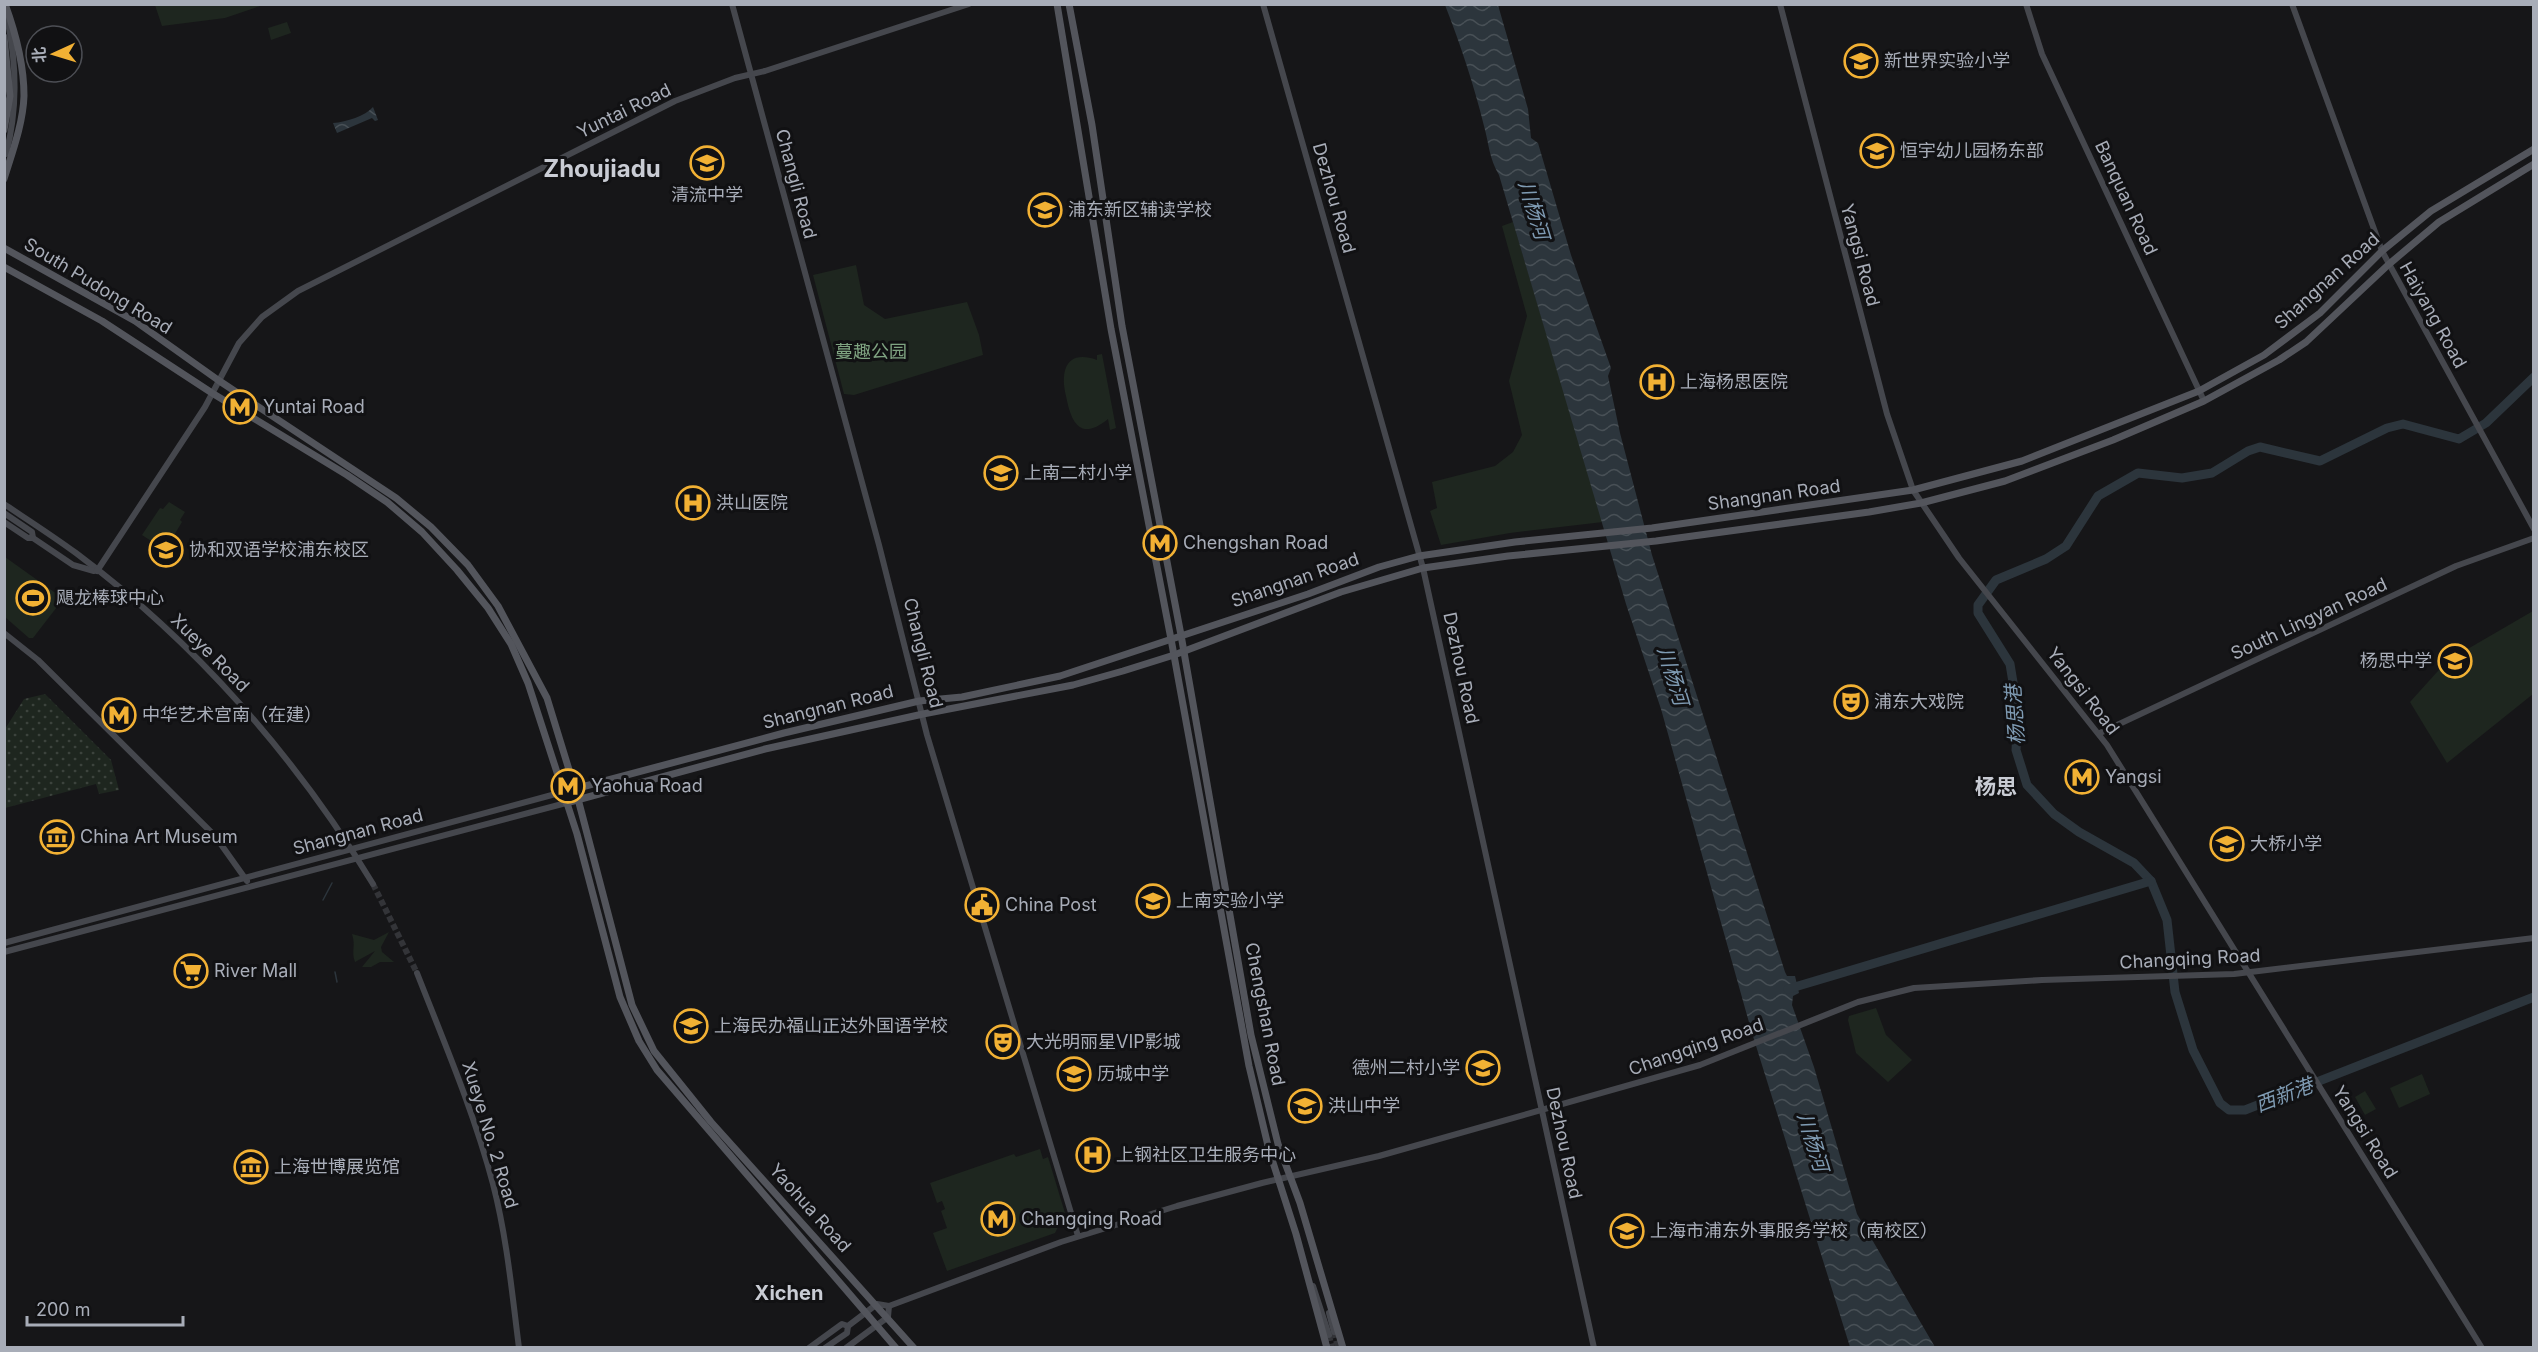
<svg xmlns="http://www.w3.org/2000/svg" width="2538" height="1352" viewBox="0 0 2538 1352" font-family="Inter,'Noto Sans SC',sans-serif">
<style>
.grass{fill:url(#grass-dots)}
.park{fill:#1e261f}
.water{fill:url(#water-waves)}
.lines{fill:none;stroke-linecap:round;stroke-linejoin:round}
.stream{stroke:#2c353c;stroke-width:1.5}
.river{stroke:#2c353c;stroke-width:9}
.secondary-tunnel{stroke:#333438;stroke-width:6;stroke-dasharray:6 3;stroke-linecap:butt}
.secondary{stroke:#45474d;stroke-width:6}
.primary{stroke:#53555c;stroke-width:7}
.labels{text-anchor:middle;stroke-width:6;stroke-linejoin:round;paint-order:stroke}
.poi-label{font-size:18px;fill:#a8adb8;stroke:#111113;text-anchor:start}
.street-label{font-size:18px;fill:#a8adb8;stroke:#111113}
.park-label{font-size:18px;fill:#7fa381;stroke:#111113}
.water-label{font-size:20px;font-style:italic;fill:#7f9bb3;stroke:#111113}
.neighbourhood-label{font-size:20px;font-weight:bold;fill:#c9ccd4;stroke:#111113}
.quarter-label{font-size:21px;font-weight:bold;fill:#c9ccd4;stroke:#111113}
.district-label{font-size:24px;font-weight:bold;fill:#c9ccd4;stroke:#111113}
</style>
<defs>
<pattern id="grass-dots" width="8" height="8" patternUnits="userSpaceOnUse" patternTransform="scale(1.5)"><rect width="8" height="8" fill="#1e261f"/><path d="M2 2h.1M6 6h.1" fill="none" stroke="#3c433d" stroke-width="1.8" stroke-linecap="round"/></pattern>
<pattern id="water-waves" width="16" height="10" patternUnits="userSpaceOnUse" patternTransform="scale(1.5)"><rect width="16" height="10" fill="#2c353c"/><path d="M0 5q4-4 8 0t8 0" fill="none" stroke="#485056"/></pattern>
</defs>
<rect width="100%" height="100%" fill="#161618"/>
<!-- grass -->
<path class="grass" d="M45 694 111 760 119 790 99 794 96 784 5 808V729L24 699Z"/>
<!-- park -->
<g class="park">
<path d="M155 5V4L263 5 225 18 162 26Z"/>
<path d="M287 22 291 33 271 40 268 28Z"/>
<path d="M1513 222 1603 522 1510 533 1441 545 1430 511 1437 508 1432 482 1495 466 1513 452 1522 435 1509 381 1527 316 1502 226Z"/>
<path d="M856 265 864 305 885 319 967 302 979 335 983 355 854 395 844 394 813 275Z"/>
<path d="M1102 354 1116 428 1110 430 1108 419C1080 442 1071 422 1066 396 1060 371 1066 349 1097 360V355Z"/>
<path d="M169 502 185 512 180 520 182 522 165 550 142 535 160 508 163 509Z"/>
<path d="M5 557 61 597 60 603 33 638H29L5 617Z"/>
<path d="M2533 611V694L2447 763 2410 702 2447 661Z"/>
<path d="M389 932 381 947 382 952 394 962H380L371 967H362L375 951 355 962C351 951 356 946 352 934L374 940Z"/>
<path d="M1876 1008 1886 1035 1912 1060 1888 1082 1856 1053 1848 1020 1849 1016Z"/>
<path d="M2422 1074 2430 1094 2399 1108 2390 1088Z"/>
<path d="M2365 1091 2376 1109 2365 1115 2355 1097Z"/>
<path d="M1040 1149 1043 1159 1048 1157 1065 1213 1055 1233 947 1271 933 1233 947 1228 941 1211 945 1209 942 1201 937 1203 930 1183 1014 1154 1016 1157Z"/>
</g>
<!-- water -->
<g class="water">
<path d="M1445 5H1498L1528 109 1531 138 1538 143 1571 255 1611 368 1608 376 1620 433 1652 555 1785 972 1787 976H1795L1799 993 1793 996 1792 1005 1814 1067 1857 1214 1935 1347H1850L1752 1033 1661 709 1626 604 1499 175C1489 158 1489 144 1484 126 1474 85 1460 43 1445 5Z"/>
<path d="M373 107 378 120 375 121 372 118 337 133 333 123C347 122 365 116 373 107Z"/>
</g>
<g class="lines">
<!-- stream -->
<g class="stream">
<path d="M323 900 332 883"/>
<path d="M335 972 337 982"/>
</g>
<!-- river -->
<g class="river">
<path d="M2534 377 2486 423 2459 439 2403 424 2387 428 2320 461 2260 447 2248 451 2212 473 2182 478 2138 473 2098 496 2066 546 2046 559 1996 580 1978 605V613L2010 664 2018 713 2016 750 2027 785 2054 814 2079 832 2134 863 2151 881 2167 920 2175 992 2193 1050 2220 1103 2229 1110H2245L2534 997"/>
<path d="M1788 989 2151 881"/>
</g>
<!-- secondary-tunnel -->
<g class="secondary-tunnel">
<path d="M373 884 417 973"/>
<path d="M1334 1332 1338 1348"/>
<path d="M1329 1335 1332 1348"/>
</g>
<!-- secondary -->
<g class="secondary">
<path d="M732 4 879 545 927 735 1078 1236"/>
<path d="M1263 4 1423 568 1594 1348"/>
<path d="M1780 4 1887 414 1913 490 1959 558 2107 745 2482 1348"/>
<path d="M2026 4 2042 54 2204 401"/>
<path d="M2292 4 2382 251 2534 529"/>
<path d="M6 154C18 108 17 64 7 18"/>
<path d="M4 504C28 520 53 536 76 553 195 642 296 757 373 884"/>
<path d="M4 513 32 532 33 538"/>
<path d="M4 522 28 538H33L73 565 94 571"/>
<path d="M97 571 205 407 239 343 262 317 298 291 675 101 735 78 765 71 969 4"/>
<path d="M4 633 38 660 215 836 247 881"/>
<path d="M2100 733 2456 566 2534 538"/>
<path d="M4 943 563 792"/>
<path d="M4 952 566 803"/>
<path d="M417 973C444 1042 474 1112 493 1184 507 1238 512 1293 519 1348"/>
<path d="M1313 1286 1329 1335"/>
<path d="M1329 1313 1334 1332"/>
<path d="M809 1348 842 1324 848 1326 877 1304 889 1306 1061 1242 1177 1206 1262 1183 1379 1156 1700 1065 1858 1002 1914 988 2042 980 2234 974 2534 938"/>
<path d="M825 1348 847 1333 848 1326"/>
<path d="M846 1348 888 1317 889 1306"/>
</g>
<!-- primary -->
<g class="primary">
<path d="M1057 4 1111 329 1171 639 1249 1066 1269 1150 1296 1234 1327 1348"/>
<path d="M1069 4 1092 125 1122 326 1181 635 1251 1035 1278 1144 1300 1203 1343 1348"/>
<path d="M4 37 10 96 4 130"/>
<path d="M4 179C12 153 23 124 24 96 24 64 16 34 5 4"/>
<path d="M4 248 135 321 218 380 396 498 431 527 468 565 498 606 547 698 578 799 632 1005 654 1051 711 1122 914 1348"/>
<path d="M4 267 102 321 212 393 347 475 387 502 422 532 457 570 488 608 511 644 528 683 577 834 620 997 639 1041 657 1070 896 1348"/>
<path d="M563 792 784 733 919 701 962 697 1060 676 1308 594 1379 567 1419 556 1515 542 1652 528 1913 490 2022 461 2199 391 2264 355 2320 313 2382 251 2431 211 2534 149"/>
<path d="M566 803 765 749 923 714 1073 685 1123 671 1174 655 1341 592 1423 568 1508 556 1656 541 1869 512 1921 503 2005 481 2113 440 2204 401 2279 360 2306 342 2388 265 2439 222 2534 164"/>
</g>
</g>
<!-- icons -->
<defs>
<g id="school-ring" transform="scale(1.725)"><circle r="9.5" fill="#111113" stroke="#f2b134" stroke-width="1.5"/><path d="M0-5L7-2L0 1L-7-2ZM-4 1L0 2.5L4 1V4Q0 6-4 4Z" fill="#f2b134"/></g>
<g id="hospital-ring" transform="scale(1.725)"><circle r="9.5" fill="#111113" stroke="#f2b134" stroke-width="1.5"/><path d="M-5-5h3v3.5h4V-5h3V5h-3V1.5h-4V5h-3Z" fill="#f2b134"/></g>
<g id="metro-ring" transform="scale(1.725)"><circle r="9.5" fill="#111113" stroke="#f2b134" stroke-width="1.5"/><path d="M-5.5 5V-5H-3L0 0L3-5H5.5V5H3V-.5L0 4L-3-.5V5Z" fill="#f2b134"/></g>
<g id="stadium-ring" transform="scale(1.725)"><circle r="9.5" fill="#111113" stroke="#f2b134" stroke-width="1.5"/><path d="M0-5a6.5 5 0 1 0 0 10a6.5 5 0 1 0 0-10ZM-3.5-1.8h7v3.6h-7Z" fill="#f2b134"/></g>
<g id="theatre-ring" transform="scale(1.725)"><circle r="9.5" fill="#111113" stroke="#f2b134" stroke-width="1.5"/><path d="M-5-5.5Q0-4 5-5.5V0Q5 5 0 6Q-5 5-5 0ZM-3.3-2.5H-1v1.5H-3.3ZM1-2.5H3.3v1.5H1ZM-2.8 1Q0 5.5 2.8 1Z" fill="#f2b134"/></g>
<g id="museum-ring" transform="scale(1.725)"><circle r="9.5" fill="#111113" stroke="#f2b134" stroke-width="1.5"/><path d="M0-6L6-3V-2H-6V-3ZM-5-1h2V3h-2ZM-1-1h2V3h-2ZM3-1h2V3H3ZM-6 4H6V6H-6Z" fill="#f2b134"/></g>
<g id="civic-ring" transform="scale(1.725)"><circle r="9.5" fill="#111113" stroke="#f2b134" stroke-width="1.5"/><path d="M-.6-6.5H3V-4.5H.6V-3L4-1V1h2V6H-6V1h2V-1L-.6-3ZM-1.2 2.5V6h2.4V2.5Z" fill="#f2b134"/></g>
<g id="supermarket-ring" transform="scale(1.725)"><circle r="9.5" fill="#111113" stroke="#f2b134" stroke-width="1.5"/><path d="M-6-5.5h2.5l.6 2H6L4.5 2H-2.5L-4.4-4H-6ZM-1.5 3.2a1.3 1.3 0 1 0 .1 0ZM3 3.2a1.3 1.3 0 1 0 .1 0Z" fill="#f2b134"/></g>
</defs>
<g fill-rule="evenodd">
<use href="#school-ring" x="1861" y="61"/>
<use href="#school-ring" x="1877" y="151"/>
<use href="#school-ring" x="707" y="163"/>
<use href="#school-ring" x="1045" y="210"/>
<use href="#hospital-ring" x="1657" y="382"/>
<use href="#metro-ring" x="240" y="407"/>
<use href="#school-ring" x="1001" y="473"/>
<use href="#hospital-ring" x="693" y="503"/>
<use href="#metro-ring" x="1160" y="543"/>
<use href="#school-ring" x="166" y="550"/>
<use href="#stadium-ring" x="33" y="598"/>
<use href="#school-ring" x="2455" y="661"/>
<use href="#theatre-ring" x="1851" y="702"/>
<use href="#metro-ring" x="119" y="715"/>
<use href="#metro-ring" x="2082" y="777"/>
<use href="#metro-ring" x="568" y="786"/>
<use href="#museum-ring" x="57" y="837"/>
<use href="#school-ring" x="2227" y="844"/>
<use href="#school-ring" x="1153" y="901"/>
<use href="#civic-ring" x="982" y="905"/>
<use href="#supermarket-ring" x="191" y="971"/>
<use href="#school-ring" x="691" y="1026"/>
<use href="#theatre-ring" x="1003" y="1042"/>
<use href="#school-ring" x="1483" y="1068"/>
<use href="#school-ring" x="1074" y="1074"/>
<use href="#school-ring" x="1305" y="1106"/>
<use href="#hospital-ring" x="1093" y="1155"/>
<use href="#museum-ring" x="251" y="1167"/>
<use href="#metro-ring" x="998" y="1219"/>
<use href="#school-ring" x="1627" y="1231"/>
</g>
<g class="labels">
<!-- poi labels -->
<g class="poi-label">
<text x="1884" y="67">新世界实验小学</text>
<text x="1900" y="157">恒宇幼儿园杨东部</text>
<text x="707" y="201" text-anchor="middle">清流中学</text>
<text x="1068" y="216">浦东新区辅读学校</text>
<text x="1680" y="388">上海杨思医院</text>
<text x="263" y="413">Yuntai Road</text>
<text x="1024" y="479">上南二村小学</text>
<text x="716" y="509">洪山医院</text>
<text x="1183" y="549">Chengshan Road</text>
<text x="189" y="556">协和双语学校浦东校区</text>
<text x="56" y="604">飓龙棒球中心</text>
<text x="2432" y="667" text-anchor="end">杨思中学</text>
<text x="1874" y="708">浦东大戏院</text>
<text x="142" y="721">中华艺术宫南（在建）</text>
<text x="2105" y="783">Yangsi</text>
<text x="591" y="792">Yaohua Road</text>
<text x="80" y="843">China Art Museum</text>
<text x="2250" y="850">大桥小学</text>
<text x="1176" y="907">上南实验小学</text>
<text x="1005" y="911">China Post</text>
<text x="214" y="977">River Mall</text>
<text x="714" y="1032">上海民办福山正达外国语学校</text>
<text x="1026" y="1048">大光明丽星VIP影城</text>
<text x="1460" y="1074" text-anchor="end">德州二村小学</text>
<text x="1097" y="1080">历城中学</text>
<text x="1328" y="1112">洪山中学</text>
<text x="1116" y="1161">上钢社区卫生服务中心</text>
<text x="274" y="1173">上海世博展览馆</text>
<text x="1021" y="1225">Changqing Road</text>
<text x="1650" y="1237">上海市浦东外事服务学校（南校区）</text>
</g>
<!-- street labels -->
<g class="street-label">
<text transform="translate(624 111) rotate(-26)" y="6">Yuntai Road</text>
<text transform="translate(796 184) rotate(75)" y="6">Changli Road</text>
<text transform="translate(1334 198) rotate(74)" y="6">Dezhou Road</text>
<text transform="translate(2126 198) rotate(65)" y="6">Banquan Road</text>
<text transform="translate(1860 255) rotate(75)" y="6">Yangsi Road</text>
<text transform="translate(2327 281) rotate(-42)" y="6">Shangnan Road</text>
<text transform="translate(98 286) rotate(31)" y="6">South Pudong Road</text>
<text transform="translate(2433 315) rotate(61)" y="6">Haiyang Road</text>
<text transform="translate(1774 495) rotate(-8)" y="6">Shangnan Road</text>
<text transform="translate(1295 580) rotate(-19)" y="6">Shangnan Road</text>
<text transform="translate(2309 619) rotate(-25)" y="6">South Lingyan Road</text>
<text transform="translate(210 653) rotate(45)" y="6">Xueye Road</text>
<text transform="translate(923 653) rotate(76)" y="6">Changli Road</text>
<text transform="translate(1461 668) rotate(78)" y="6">Dezhou Road</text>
<text transform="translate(2083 691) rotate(52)" y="6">Yangsi Road</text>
<text transform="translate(828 707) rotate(-14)" y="6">Shangnan Road</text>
<text transform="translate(358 832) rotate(-15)" y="6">Shangnan Road</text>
<text transform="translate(2190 959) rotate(-3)" y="6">Changqing Road</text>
<text transform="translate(1265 1014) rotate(79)" y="6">Chengshan Road</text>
<text transform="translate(1696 1047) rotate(-19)" y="6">Changqing Road</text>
<text transform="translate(2365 1132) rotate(58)" y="6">Yangsi Road</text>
<text transform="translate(490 1135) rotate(73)" y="6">Xueye No. 2 Road</text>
<text transform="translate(1564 1143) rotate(78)" y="6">Dezhou Road</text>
<text transform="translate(810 1208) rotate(48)" y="6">Yaohua Road</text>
</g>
<!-- park labels -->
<g class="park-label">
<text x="871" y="358">蔓趣公园</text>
</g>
<!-- water labels -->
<g class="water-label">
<text transform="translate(1534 210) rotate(73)" y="7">川杨河</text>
<text transform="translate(1673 676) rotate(73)" y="7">川杨河</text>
<text transform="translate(2015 715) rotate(-94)" y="7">杨思港</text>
<text transform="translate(2284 1095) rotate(-21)" y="7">西新港</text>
<text transform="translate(1813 1142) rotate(73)" y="7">川杨河</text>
</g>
<!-- neighbourhood labels -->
<g class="neighbourhood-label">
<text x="789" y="1300">Xichen</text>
</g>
<!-- quarter labels -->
<g class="quarter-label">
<text x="1996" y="794">杨思</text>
</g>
<!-- district labels -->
<g class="district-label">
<text x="602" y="177">Zhoujiadu</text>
</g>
</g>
<!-- border -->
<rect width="2538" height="1352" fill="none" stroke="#a8adb8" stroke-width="12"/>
<!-- north arrow -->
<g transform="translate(54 54) rotate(266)"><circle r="28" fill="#111113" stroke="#4d4f55" stroke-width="1.5"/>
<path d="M0-4.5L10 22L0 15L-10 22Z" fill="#f2b134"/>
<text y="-9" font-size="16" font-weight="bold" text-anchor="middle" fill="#a8adb8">北</text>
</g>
<!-- scale -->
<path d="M27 1316v9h156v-9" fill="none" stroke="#a8adb8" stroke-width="3"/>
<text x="36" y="1316" font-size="18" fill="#a8adb8" stroke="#111113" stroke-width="4.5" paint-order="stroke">200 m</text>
</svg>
